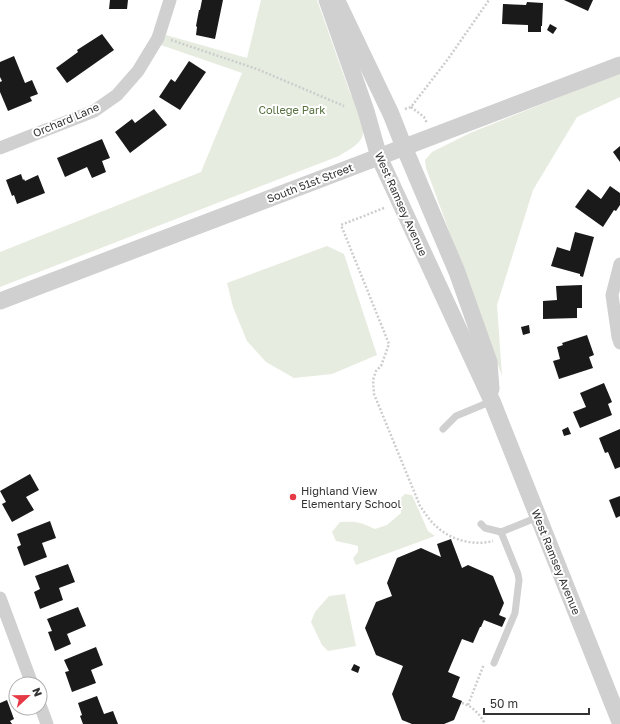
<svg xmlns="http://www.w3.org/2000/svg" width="620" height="724" viewBox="0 0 620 724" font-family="'Golos Text',sans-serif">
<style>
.green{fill:#e6ecdf}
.building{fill:#1a1a1a}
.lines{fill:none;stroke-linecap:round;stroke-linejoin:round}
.path{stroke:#cdcdcd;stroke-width:2.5;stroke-dasharray:2 2;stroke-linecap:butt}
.service{stroke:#d0d0d0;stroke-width:7}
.minor{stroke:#d0d0d0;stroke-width:13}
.tertiary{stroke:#d0d0d0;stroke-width:17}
.poi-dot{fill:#e63946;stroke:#fff;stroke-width:1.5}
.labels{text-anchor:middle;stroke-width:4;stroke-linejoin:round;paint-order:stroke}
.park-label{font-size:11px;fill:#56703f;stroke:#fff}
.street-label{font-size:11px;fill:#333;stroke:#fff}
.poi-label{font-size:11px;fill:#333;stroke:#fff;text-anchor:start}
</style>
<rect width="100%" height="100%" fill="#fff"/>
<!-- green -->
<g class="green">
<path d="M261 0H317C328 30 338 60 349 90 354 102 366 120 363 133 362 144 348 150 339 156L0 287V252L201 172 242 73 161 45 166 35 247 58Z"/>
<path d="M620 73V97L577 117 533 190 497 305 502 376 426 168 425 160 432 152 470 133Z"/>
<path d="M327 246 344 254 377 355 332 374 294 378 266 362 247 341 233 307 227 283Z"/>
<path d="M405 494 412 495 428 531 435 536 356 565 353 558 358 552V546L350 544 336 541 332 532 340 522C356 521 360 522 375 529L387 525 401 513V498Z"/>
<path d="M345 594 356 646 328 651 322 645 311 622 315 612 329 596Z"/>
</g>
<!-- building -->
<g class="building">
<path d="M110 0H128L127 9H109Z"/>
<path d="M202 0H223L215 39 196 35 197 27 196 26 199 10H200Z"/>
<path d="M564 0H593L588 11Z"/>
<path d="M527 2 543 3 542 26H541V32H528V25L502 24 503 4 526 5Z"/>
<path d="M550 24 557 28 553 34 547 30Z"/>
<path d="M102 34 114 50 67 83 56 68 78 52 77 50Z"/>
<path d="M14 56 25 83 32 80 38 94 30 97 32 101 8 111 0 92V82L2 81 0 77V62Z"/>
<path d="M189 61 206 72 180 110 159 97 171 79 175 82Z"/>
<path d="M154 109 167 125 130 153 115 132 132 119 135 123Z"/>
<path d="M102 139 110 158 102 161 106 172 92 178 87 167 65 177 57 158Z"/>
<path d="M620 146V162L613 152Z"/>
<path d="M21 174 23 180 24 179 25 181 38 175 45 193 17 204 14 195 12 196 6 180Z"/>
<path d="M610 186 620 193V205L616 211 614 210 603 227 575 207 588 189 601 199Z"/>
<path d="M575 232 594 237 583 277 580 276V274L551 266 557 247 570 251Z"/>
<path d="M582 285V308H577V318L543 319V301L557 300 556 286Z"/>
<path d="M529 325 530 333 523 335 521 327Z"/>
<path d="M587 335 594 355 589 357 593 368 559 379 553 361 560 359 557 347 563 345 562 343Z"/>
<path d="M604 383 612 402 608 404 612 415 580 428 573 412 586 407 580 393Z"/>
<path d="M568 427 571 434 564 436 562 430Z"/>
<path d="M620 429V467L615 469 608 452 605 453 599 438Z"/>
<path d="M30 474 39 490 26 497 34 510 12 522 2 504 6 502 0 491Z"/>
<path d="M620 496V516L616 518 609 500Z"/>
<path d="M50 521 56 538 42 543 47 557 24 566 17 547 21 545 17 534Z"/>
<path d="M451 539 462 568 468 565 493 576 504 603 499 615 506 618 502 627 484 620 481 627H480L473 643 462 639 448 672 460 677 452 697 462 701 454 720 444 724H412L402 720 392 694 403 666 376 655 365 628 376 602 392 596 387 583 397 558 421 548 441 557 437 544Z"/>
<path d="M68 564 75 582 59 588 63 600 40 609 34 592 40 589 35 576Z"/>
<path d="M78 607 86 626 67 634 71 644 55 651 48 632 52 631 47 619Z"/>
<path d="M96 647 103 665 91 670 96 683 72 692 65 672 69 671 64 660Z"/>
<path d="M354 664 360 667 358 673 351 670Z"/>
<path d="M97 696 104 714 113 711 118 724H83L80 716 82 715 78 703Z"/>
<path d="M7 700 14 719 10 721 12 724H0V703Z"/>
</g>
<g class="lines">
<!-- path -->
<g class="path">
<path d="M171 40 257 69 344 106"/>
<path d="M411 107 424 117 427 123"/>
<path d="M405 109 411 107 448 59 489 0"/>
<path d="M384 208 341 225 389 344 381 366 376 371 373 380 374 394 420 506C425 513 430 521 436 526 450 540 474 546 493 541"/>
<path d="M462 703C472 706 480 714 485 724"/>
<path d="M468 705 484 664"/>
</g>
<!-- service -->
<g class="service">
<path d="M443 429 456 416 492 401"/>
<path d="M481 524 485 528 501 532 538 517"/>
<path d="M494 663 515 613 519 580 518 574 501 532"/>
</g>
<!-- minor -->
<g class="minor">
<path d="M0 148 94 111 117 95 138 71 158 38 170 0"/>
<path d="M620 264 612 295 618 337 620 343"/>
<path d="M0 598 32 684"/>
<path d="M40 705 47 724"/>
</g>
<!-- tertiary -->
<g class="tertiary">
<path d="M327 0 366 111 379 157 492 401 620 722"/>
<path d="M337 1 391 114 404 147 457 272 489 362 491 389"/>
<path d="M0 301 620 65"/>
</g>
</g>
<!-- markers -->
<circle class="poi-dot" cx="293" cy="497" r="4"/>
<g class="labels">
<!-- park labels -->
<g class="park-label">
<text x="292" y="114">College Park</text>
</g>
<!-- street labels -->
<g class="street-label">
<text transform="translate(66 120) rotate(-23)" y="4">Orchard Lane</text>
<text transform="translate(310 183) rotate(-21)" y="4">South 51st Street</text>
<text transform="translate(401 204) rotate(66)" y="4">West Ramsey Avenue</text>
<text transform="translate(556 562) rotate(68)" y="4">West Ramsey Avenue</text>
</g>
<!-- poi labels -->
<g class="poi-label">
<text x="301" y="495">Highland View<tspan x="301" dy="13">Elementary School</tspan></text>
</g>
</g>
<!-- north arrow -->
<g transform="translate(28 696) rotate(68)"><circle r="19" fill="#ffffff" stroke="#adadad"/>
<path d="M0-3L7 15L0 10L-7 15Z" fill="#e63946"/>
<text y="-6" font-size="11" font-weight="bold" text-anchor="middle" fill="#333333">N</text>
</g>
<!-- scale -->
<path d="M484 708v6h105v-6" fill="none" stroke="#333333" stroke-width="2"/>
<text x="490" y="708" font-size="12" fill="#333333" stroke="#ffffff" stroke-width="3" paint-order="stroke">50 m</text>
</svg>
